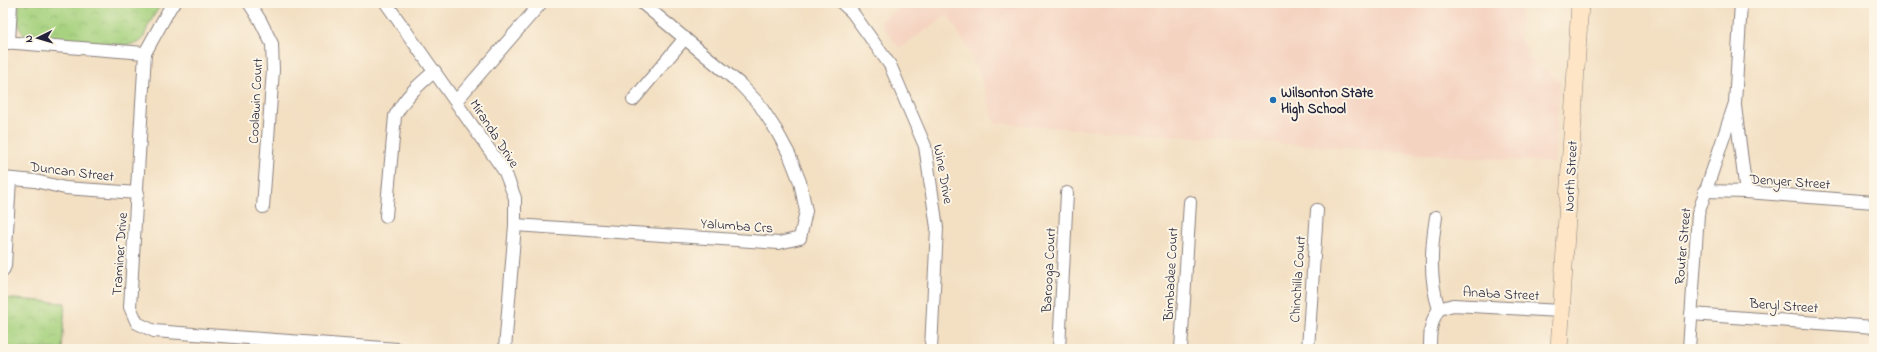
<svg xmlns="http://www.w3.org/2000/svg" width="1877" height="352" viewBox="0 0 1877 352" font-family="'Indie Flower',sans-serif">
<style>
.built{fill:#f5d3c1}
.park{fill:url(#park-crowns);stroke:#647a5c}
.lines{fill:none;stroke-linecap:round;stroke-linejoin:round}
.street-casing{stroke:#8a807e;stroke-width:14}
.secondary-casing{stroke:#8a807e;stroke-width:18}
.street{stroke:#fff;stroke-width:12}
.secondary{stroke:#fde5c5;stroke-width:17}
.poi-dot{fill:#1f6fb2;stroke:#fcf5e5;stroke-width:1.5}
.labels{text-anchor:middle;stroke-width:4;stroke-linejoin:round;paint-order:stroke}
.poi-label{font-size:14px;font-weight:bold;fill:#22223b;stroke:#fcf5e5;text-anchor:start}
.street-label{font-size:14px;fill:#22223b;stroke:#fcf5e5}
</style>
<defs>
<pattern id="park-crowns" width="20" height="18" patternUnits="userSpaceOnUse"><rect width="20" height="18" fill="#a5d17d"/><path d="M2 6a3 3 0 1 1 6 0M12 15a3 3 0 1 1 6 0" fill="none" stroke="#8eb36d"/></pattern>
</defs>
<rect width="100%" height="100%" fill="#fcf5e5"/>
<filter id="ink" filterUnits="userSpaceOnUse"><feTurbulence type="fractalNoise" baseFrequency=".025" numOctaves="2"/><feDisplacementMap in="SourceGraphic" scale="8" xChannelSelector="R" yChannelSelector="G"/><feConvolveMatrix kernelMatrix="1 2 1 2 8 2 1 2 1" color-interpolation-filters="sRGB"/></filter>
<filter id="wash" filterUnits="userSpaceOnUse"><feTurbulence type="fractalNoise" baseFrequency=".012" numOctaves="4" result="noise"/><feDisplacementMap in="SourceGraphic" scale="16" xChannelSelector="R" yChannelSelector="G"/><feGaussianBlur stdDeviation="0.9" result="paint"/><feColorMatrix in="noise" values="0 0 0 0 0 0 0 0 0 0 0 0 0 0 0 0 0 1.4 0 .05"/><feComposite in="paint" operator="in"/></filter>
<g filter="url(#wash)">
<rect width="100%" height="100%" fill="#f3dfc2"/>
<!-- built -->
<path class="built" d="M903 3H1522L1520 40 1530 59 1560 81 1554 163 995 123 982 82 967 47 948 15 899 48 880 22Z"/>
<!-- park -->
<g class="park">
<path d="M19 3H166L158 9 148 26 143 39 138 43 128 45 27 38C16 28 18 17 19 3Z"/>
<path d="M3 298 65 303 62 349H3Z"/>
</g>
</g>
<g filter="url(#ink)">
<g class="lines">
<!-- street casing -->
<g class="street-casing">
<g id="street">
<path d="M175 3 171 6 145 53 130 307 137 323 154 331 397 349"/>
<path d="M249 3 260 20 272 44 273 70 263 207"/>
<path d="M386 3 505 172 515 198V225L505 349"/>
<path d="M842 3 852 12 890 65 925 146 937 228 931 349"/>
<path d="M3 42 145 53"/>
<path d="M9 43 11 3"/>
<path d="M633 100 685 38"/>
<path d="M456 101 541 3"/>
<path d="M1735 106 1746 192"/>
<path d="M3 178 35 181 65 188 138 193"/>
<path d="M1704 191 1746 192 1874 202"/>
<path d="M386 216 395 116C405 97 418 85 435 71"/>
<path d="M1436 217C1431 248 1429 279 1439 309"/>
<path d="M515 225 779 243 800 238 806 211 800 182 789 154 776 130 759 104 740 84 642 3"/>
<path d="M3 270 5 266 10 179"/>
<path d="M1439 309 1453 305 1561 311"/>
<path d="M1691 314 1874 327"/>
<path d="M1059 349 1067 193"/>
<path d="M1181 349 1190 202"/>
<path d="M1308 349 1317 210"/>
<path d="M1430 349C1430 334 1430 322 1439 309"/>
<path d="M1689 349 1698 214 1735 103 1741 3"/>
</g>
</g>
<!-- secondary casing -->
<g class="secondary-casing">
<path id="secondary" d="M1559 349 1580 3"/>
</g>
<!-- street -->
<use href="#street" class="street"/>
<!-- secondary -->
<use href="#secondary" class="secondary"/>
</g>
</g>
<!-- markers -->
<circle class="poi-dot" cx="1273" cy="100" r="4"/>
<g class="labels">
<!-- poi labels -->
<g class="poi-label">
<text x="1281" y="97">Wilsonton State<tspan x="1281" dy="16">High School</tspan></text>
</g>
<!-- street labels -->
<g class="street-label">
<text transform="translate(255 101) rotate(-87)" y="5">Coolawin Court</text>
<text transform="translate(495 133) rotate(57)" y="5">Miranda Drive</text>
<text transform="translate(72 171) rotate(7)" y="5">Duncan Street</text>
<text transform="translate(944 174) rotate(80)" y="5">Wine Drive</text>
<text transform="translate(1570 176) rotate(-87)" y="5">North Street</text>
<text transform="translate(1790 181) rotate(4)" y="5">Denyer Street</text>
<text transform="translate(737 225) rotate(4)" y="5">Yalumba Crs</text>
<text transform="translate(1682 246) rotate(-85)" y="5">Router Street</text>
<text transform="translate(119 254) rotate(-86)" y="5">Traminer Drive</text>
<text transform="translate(1048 270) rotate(-87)" y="5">Barooga Court</text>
<text transform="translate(1170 274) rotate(-87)" y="5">Bimbadee Court</text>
<text transform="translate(1297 279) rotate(-86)" y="5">Chinchilla Court</text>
<text transform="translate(1501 293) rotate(3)" y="5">Anaba Street</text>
<text transform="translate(1784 305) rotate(4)" y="5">Beryl Street</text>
</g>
</g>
<!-- margin -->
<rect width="1877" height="352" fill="none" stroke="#fcf5e5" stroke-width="16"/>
<!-- north arrow -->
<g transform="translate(38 38) rotate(265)" stroke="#fcf5e5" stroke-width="3" paint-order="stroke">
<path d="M0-3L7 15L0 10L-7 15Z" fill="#22223b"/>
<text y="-6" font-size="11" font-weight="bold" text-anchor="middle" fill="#22223b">N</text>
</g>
</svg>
